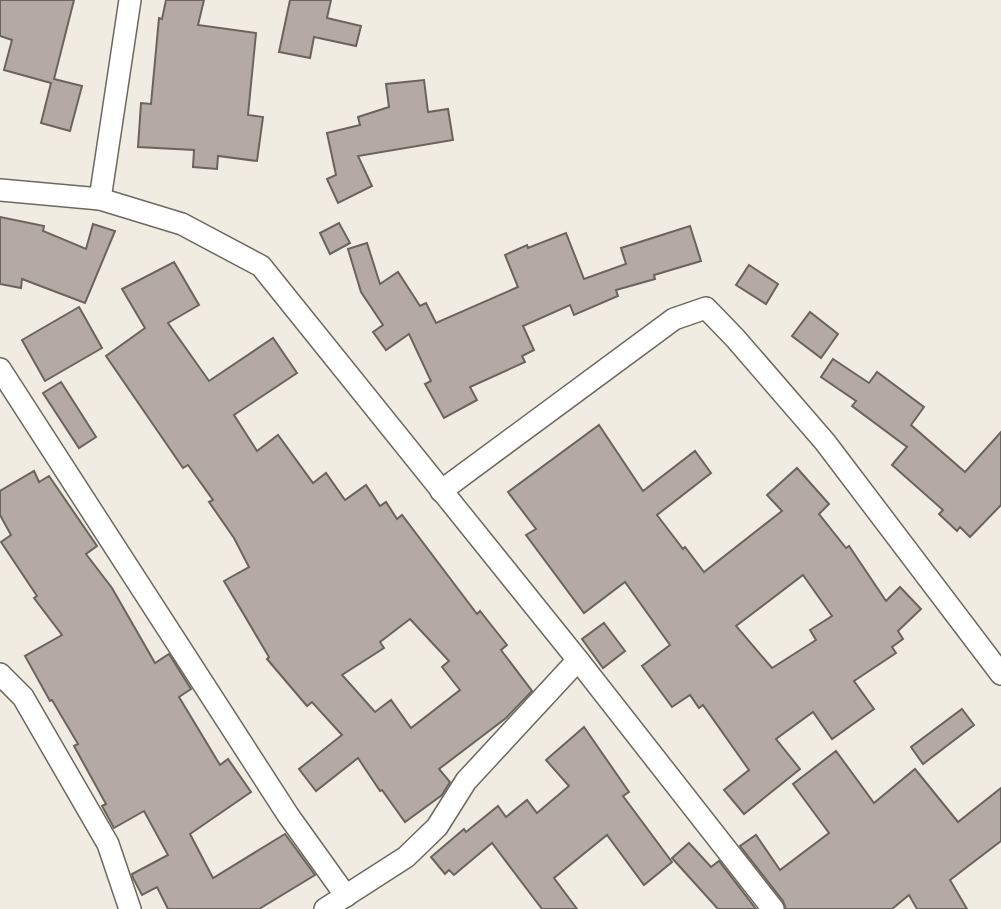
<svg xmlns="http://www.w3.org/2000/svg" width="1001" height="909" viewBox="0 0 1001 909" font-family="'PT Sans Narrow',sans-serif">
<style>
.building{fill:#b4aaa3;stroke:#6c635c;stroke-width:2;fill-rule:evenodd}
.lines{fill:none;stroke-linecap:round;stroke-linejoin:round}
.street-casing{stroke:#6d6960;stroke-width:24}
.street{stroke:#fff;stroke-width:21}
</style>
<rect width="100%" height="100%" fill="#f0ece1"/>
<!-- building -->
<g class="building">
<path d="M0 0H74L54 79 82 86 70 131 41 123 51 83 4 70 12 40 0 36Z"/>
<path d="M166 0H204L198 25 256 33 248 115 263 117 257 161 218 156 217 169 193 167 194 150 138 147 141 103 151 104 159 18 162 19Z"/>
<path d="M290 0H331L327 18 361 26 356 46 314 37 310 58 279 52Z"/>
<path d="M424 80 428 112 448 109 453 140 358 156 372 186 338 203 327 179 336 175 327 133 360 125 358 117 389 107 386 84Z"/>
<path d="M0 217 44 226 43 231 86 249 93 224 115 231 85 303 22 279 21 288 0 284Z"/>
<path d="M339 223 350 243 330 254 320 233Z"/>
<path d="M690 226 701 261 654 275 655 279 616 290 618 296 574 315 570 305 523 326 534 350 522 356 525 362 470 387 477 400 444 418 425 384 431 381 409 334 386 350 373 332 383 325 361 292 348 249 367 243 380 284 398 272 420 306 426 303 436 323 518 287 505 255 527 245 528 248 566 233 584 279 626 264 621 248Z"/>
<path d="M174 262 199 305 168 323 209 381 273 338 297 373 234 415 257 451 278 435 313 483 326 473 345 500 366 485 380 506 386 502 397 519 402 515 477 614 480 611 507 645 501 650 532 691 506 718 439 769 450 782 442 795 405 822 382 790 380 791 358 758 316 791 299 769 342 735 312 702 307 706 267 659 269 657 224 581 249 567 234 538 209 502 213 500 188 465 183 468 106 356 145 328 122 289ZM410 619 449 661 442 667 460 690 411 728 391 700 375 712 342 675 384 648 380 642Z"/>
<path d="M749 265 778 284 766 304 736 285Z"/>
<path d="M79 307 102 348 45 381 22 340Z"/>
<path d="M810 312 838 334 821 358 792 336Z"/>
<path d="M833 359 869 383 877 372 924 407 911 425 965 472 1001 432V505L970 537 960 527 957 531 939 514 943 510 892 465 907 447 852 406 856 401 821 377Z"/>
<path d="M61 382 96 437 79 448 43 393Z"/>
<path d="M599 425 643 491 695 451 711 473 657 515 683 549 685 547 704 572 782 511 767 495 797 468 829 504 819 514 846 548 849 546 886 601 900 587 921 609 898 631 903 639 892 647 896 653 854 681 874 709 832 739 813 712 776 739 800 769 744 814 724 790 749 770 703 705 699 708 690 695 672 707 642 666 670 645 625 582 584 613 526 535 536 529 508 492ZM803 575 832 616 810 630 816 640 772 668 736 626Z"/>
<path d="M34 471 39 482 49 476 97 546 86 554 112 588 155 663 169 654 191 689 179 697 220 765 228 759 251 792 190 834 213 878 285 834 315 875 259 909H168L157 887 142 895 133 878 132 874 168 855 144 811 114 828 102 806 106 804 74 746 78 744 52 700 50 701 25 656 62 635 34 598 37 596 1 542 11 535 0 515V491Z"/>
<path d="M604 623 625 651 603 668 582 639Z"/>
<path d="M962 709 974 725 923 764 911 747Z"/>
<path d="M584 727 629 792 623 796 672 862 644 885 607 835 554 878 577 909H542L492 843 454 875 449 870 445 874 431 857 464 829 466 832 498 806 506 817 527 800 537 813 569 786 546 760Z"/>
<path d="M836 751 874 803 915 769 958 822 1001 788V841L950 880 967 909H917L909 895 892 909H786L783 901 740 846 756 835 780 870 829 833 793 784Z"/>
<path d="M689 843 711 867 719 861 756 909H718L672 858Z"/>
</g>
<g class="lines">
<!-- street casing -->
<g class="street-casing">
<g id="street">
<path d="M0 190 100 199 182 224 261 266 578 660 773 909"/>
<path d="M100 199 130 0"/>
<path d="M0 369 288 815 346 896"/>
<path d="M441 491 674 319 706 308 735 338 825 442 1001 674"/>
<path d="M0 674 23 697 108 844 130 909"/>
<path d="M325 909 406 857 437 827 466 781 578 660"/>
</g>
</g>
<!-- street -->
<use href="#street" class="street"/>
</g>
</svg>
